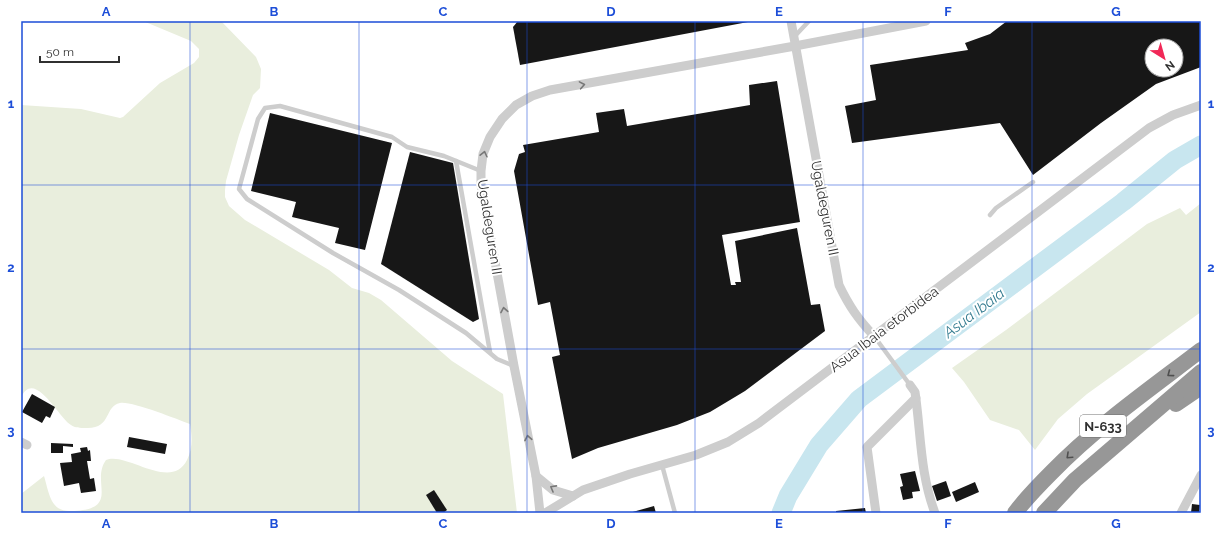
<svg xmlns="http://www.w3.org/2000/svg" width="1222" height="534" viewBox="0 0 1222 534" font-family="Raleway,sans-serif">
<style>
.green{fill:#e9eedd}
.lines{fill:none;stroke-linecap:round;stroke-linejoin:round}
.river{stroke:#c8e6ef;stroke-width:19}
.building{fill:#171717;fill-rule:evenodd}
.lane{stroke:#cdcdcd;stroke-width:4.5}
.street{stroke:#cdcdcd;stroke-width:9}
.highway{stroke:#979797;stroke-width:16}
.oneway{stroke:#777}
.oneway2{stroke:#4f4f4f}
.grid{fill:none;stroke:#1d4ed8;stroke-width:1;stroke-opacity:0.55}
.labels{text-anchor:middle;stroke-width:4;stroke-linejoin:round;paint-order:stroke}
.shield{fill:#fff;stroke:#6e6e6e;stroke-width:1}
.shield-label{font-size:13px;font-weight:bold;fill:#303030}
.street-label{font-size:14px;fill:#303030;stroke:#fff}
.water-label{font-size:15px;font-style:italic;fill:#367d91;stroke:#fff}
.neatline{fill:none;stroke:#1d4ed8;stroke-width:1.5}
.grid-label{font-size:13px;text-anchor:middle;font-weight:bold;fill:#1d4ed8}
</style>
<rect width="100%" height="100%" fill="#fff"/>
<!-- green -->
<g class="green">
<path d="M143 21H221L256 57 261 69 260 88 253 95 239 135 226 181 225 190V197L229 206 245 220 329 270 352 288 369 293 381 300 452 361 503 394 517 513H21V494L44 476C49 492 50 512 71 511 122 510 90 482 106 460 126 451 171 492 187 460 193 448 192 436 190 424 176 419 132 401 120 403 104 406 112 429 86 428 80 428 75 428 71 425 60 420 34 367 21 398V105L81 109 120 118 123 117 160 83 194 63 199 57V49L191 41Z"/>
<path d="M1201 203V312L1087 394 1058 419 1035 450 1019 430 990 420 964 382 952 368 1006 330 1147 224 1180 208 1186 215Z"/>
</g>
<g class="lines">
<!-- river -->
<path class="river" d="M781 513 788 496 819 445 859 399 1123 202 1175 160 1201 145"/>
</g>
<!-- building -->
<g class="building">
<path d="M518 21H748V22L520 65 513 27Z"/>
<path d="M1007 21H1201V67L1156 84 1101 123 1033 175 1000 123 852 143 845 106 876 100 870 65 968 50 965 43 990 34ZM1152 46H1176V70H1152Z"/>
<path d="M777 81 800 222 722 235 731 285H736L735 282H741L735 241 797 228 811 305 820 304 825 331 745 391 710 412 677 425 598 448 572 459 552 357 560 355 550 302 538 305 514 171 519 154 525 152 523 145 599 132 596 113 624 109 627 126 750 105 749 85Z"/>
<path d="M270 113 392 143 365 250 335 243 339 228 292 217 296 202 251 191Z"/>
<path d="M410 152 453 163 479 319 473 322 381 264Z"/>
<path d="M32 394 55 407 50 418 46 416 42 423 22 412Z"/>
<path d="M129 437 167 444 165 454 127 447Z"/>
<path d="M51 443 73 444V447L63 446V453H51Z"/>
<path d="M87 447 88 451 90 450 91 461H87L90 479 94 478 96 491 81 493 79 483 64 486 60 463 72 462 71 454 81 452 80 448Z"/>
<path d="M915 471 920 491 912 492 913 498 903 500 900 487 903 486 900 474Z"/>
<path d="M946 481 951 496 937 501 932 486Z"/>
<path d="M975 482 979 492 956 502 952 492Z"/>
<path d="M434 490 447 510 443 513H437L426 495Z"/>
<path d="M1192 504 1200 505 1199 513H1191Z"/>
<path d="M654 506 656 513H629Z"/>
<path d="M865 508 866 513H836V511Z"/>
</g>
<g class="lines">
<!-- lane -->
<g class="lane">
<path d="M794 37 809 21"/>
<path d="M456 161 490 352"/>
<path d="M481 171 444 156 407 147 392 137 280 106 265 108 258 119 239 189 247 199 333 253 399 290 466 333 497 359 514 366"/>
<path d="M990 215 996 208 1033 182"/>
<path d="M874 336 910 385"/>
<path d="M662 465 675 513"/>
</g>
<!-- street -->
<g class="street">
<path d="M791 21 839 285C849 306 858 319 874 336"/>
<path d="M910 385 915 392C921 433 920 474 935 513"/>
<path d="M21 442 27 445"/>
<path d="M536 476 553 490 573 496"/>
<path d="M540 513 536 476 514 366 481 185V171L483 154 490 137 502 119 516 105 532 96 550 90 795 46 926 21"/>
<path d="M545 513 583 490 630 474 696 455 728 442 759 423 1149 128 1173 115 1201 105"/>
<path d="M876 513 867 447 916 398"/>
<path d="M1181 513 1201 475"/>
</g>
<!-- highway -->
<g class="highway">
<path d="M1176 404 1201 387"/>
<path d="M1015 513C1026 498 1039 485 1052 472 1097 426 1150 389 1201 350"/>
<path d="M1044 513 1075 480 1201 372"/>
</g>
</g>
<!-- one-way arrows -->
<defs><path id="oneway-chevron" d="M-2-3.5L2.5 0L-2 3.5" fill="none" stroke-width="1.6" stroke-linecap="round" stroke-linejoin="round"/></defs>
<g class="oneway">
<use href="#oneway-chevron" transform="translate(582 85) rotate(-10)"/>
<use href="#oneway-chevron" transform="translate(484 154) rotate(-77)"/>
<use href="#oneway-chevron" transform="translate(504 310) rotate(-100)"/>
<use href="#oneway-chevron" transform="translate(528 438) rotate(-101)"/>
<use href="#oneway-chevron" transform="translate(553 488) rotate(-151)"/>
</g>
<g class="oneway2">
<use href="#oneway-chevron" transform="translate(1170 374) rotate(143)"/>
<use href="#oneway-chevron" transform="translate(1069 456) rotate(137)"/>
</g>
<!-- grid -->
<path class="grid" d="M190 21V513M359 21V513M527 21V513M695 21V513M863 21V513M1032 21V513M21 185H1201M21 349H1201"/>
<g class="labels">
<!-- shield labels -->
<rect class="shield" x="1080" y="415" width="46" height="22" rx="3"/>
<g class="shield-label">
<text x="1103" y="431">N-633</text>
</g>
<!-- street labels -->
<g class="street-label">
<text transform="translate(825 208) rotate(79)" y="5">Ugaldeguren II</text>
<text transform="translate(490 227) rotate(81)" y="5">Ugaldeguren II</text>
<text transform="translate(884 329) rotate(-37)" y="5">Asua Ibaia etorbidea</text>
</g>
<!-- water labels -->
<g class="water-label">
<text transform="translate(974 313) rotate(-37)" y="5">Asua Ibaia</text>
</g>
</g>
<!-- border -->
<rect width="1222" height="534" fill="none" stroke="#ffffff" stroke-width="44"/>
<!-- north arrow -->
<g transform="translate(1164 58) rotate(143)"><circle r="19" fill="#ffffff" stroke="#acacac"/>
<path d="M0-3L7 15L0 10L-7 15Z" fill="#f12857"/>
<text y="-6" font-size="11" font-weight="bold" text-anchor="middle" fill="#303030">N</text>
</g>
<!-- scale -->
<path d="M40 56v6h79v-6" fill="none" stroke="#303030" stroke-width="2"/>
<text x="46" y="56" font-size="12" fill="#303030" stroke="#ffffff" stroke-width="3" paint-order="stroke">50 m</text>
<rect x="22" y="22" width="1178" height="490" class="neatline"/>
<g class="grid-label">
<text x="106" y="16">A</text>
<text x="274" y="16">B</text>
<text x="443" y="16">C</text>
<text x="611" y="16">D</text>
<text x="779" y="16">E</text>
<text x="948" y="16">F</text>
<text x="1116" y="16">G</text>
<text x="11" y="108">1</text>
<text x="1211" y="108">1</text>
<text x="11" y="272">2</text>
<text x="1211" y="272">2</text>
<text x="11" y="435">3</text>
<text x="1211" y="435">3</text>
<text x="106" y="528">A</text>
<text x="274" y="528">B</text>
<text x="443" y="528">C</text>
<text x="611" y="528">D</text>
<text x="779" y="528">E</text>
<text x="948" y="528">F</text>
<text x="1116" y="528">G</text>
</g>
</svg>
